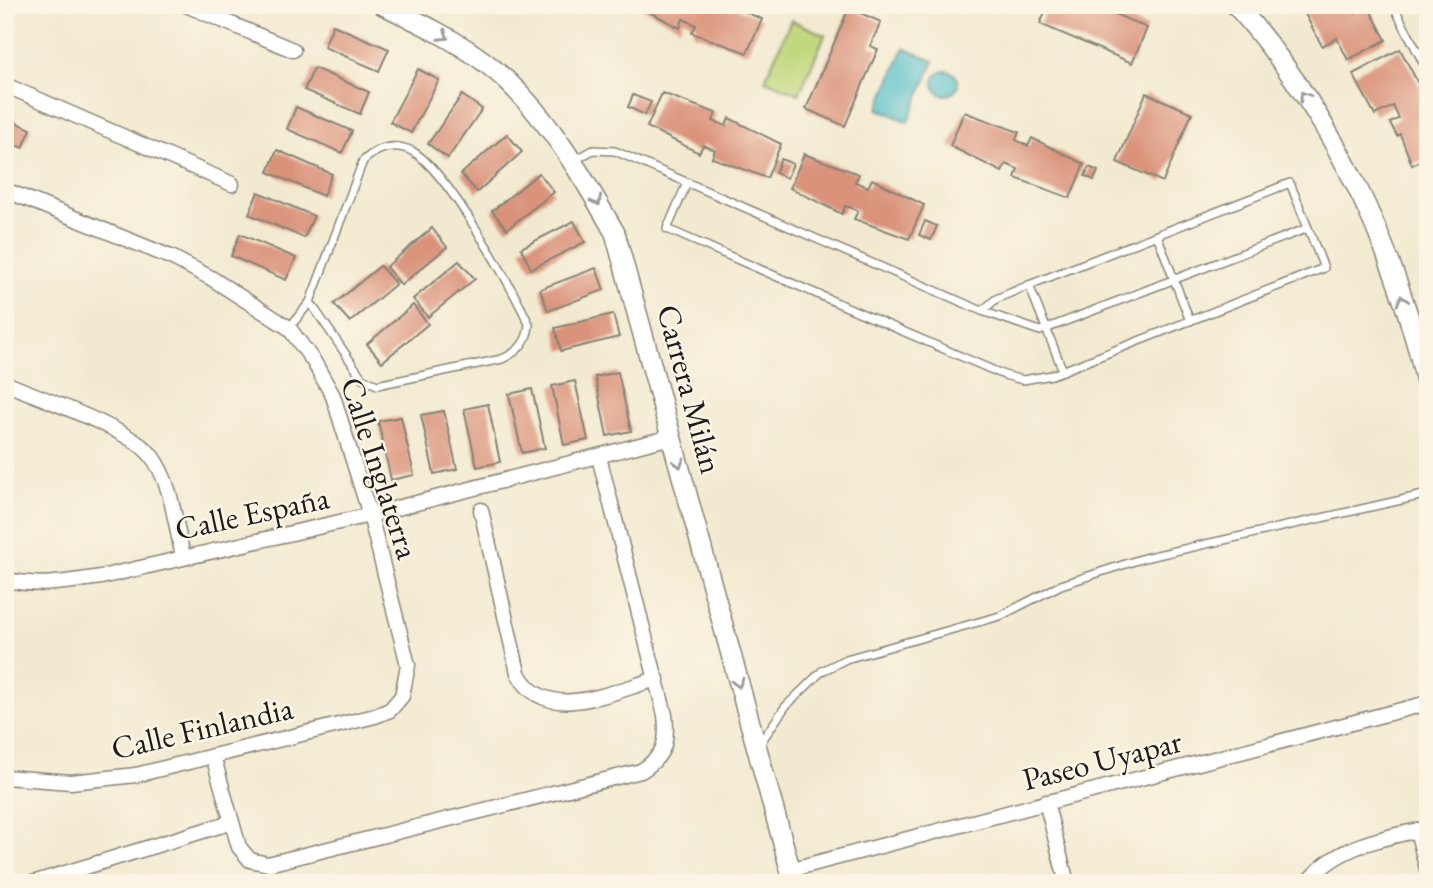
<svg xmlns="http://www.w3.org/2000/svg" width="1433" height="888" viewBox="0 0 1433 888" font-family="'EB Garamond',serif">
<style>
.green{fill:#bfd77b;stroke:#6e7a4c;stroke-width:2}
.water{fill:#50bdc9;stroke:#366c72;stroke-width:2}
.building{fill:#da937a}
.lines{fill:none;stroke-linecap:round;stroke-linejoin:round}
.lane-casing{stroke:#878376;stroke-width:10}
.street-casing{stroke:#878376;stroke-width:17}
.secondary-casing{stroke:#878376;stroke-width:22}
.lane{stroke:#fff;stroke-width:7}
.street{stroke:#fff;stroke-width:14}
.secondary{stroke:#fff;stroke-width:19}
.oneway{stroke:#999}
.labels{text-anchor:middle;stroke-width:5;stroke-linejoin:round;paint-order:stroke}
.street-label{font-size:32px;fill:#1c1c1c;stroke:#fcf5e5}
</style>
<rect width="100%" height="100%" fill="#fcf5e5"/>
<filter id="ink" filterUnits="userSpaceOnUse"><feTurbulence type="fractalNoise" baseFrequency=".0143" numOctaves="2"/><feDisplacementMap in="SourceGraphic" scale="14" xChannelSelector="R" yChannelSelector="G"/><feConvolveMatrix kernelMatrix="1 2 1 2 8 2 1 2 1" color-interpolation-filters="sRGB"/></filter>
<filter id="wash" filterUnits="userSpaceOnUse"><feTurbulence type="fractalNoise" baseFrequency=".00686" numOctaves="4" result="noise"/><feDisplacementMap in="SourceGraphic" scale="28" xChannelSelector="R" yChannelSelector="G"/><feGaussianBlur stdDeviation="1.57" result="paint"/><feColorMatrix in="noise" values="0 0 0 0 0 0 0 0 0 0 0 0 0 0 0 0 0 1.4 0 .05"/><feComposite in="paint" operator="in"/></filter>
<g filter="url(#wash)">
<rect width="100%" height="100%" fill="#f2ead0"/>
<!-- green -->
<path class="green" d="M791 20 825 35 799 94 765 80Z"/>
<!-- water -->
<g class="water">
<path d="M904 48 934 61 908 122 878 109Z"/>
<circle cx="946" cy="83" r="12"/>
</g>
<g id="blocks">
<!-- building -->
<g class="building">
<path d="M636 5H737L738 9 762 19 747 53 692 33 696 25 683 19 680 28Z"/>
<path d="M1048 5H1095L1147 28 1132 63 1040 24Z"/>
<path d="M1321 5H1352L1356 13 1368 6 1386 40 1348 60 1337 38 1322 46 1305 14Z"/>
<path d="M849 8 881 22 870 46 878 49 845 126 806 109Z"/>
<path d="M333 25 389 49 379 71 324 47Z"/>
<path d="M1400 49 1428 102V157L1412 165 1400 134 1397 136 1390 123 1399 118 1393 106 1375 115 1353 74Z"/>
<path d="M314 68 369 92 360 114 304 90Z"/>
<path d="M418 69 439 80 411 133 390 122Z"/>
<path d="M662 93 716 113 713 121 726 126 729 118 781 144 767 178 712 158 715 150 703 145 699 153 647 127Z"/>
<path d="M1146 93 1192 113 1163 182 1117 162Z"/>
<path d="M462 95 482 109 448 158 428 144Z"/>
<path d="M633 95 651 102 645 115 628 107Z"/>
<path d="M296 107 352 131 342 153 287 129Z"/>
<path d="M964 112 1019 132 1016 140 1028 146 1032 138 1084 164 1070 198 1015 178 1018 169 1006 164 1002 172 950 146Z"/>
<path d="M5 118 31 129 23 148 5 141Z"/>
<path d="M507 134 522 152 477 192 461 174Z"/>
<path d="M277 150 332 174 323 196 268 172Z"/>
<path d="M804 154 859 174 855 182 868 187 872 179 924 205 909 239 854 219 858 211 852 208 845 206 842 214 790 188Z"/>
<path d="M781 159 793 164 787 178 775 173Z"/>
<path d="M1089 167 1098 171 1094 180 1085 176Z"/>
<path d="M539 173 554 192 507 229 492 211Z"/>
<path d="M258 192 314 216 304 238 249 214Z"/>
<path d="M574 221 585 242 531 269 521 248Z"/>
<path d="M925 221 937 226 931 240 919 235Z"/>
<path d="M432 228 447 247 401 285 386 267Z"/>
<path d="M240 234 296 258 286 280 231 256Z"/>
<path d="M459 261 475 279 428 317 413 299Z"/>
<path d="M380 266 396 284 350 322 334 304Z"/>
<path d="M596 268 604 290 548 311 540 289Z"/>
<path d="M413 305 428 324 382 362 367 344Z"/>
<path d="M613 314 619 337 561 351 555 328Z"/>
<path d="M618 372 631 431 607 436 595 377Z"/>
<path d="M575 381 588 440 564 445 552 386Z"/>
<path d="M532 389 545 448 522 453 509 394Z"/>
<path d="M488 404 500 462 477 467 464 409Z"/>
<path d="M444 411 457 469 434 474 421 415Z"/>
<path d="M401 417 414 475 391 480 378 421Z"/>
</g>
</g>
</g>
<g filter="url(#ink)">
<use href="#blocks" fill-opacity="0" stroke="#878376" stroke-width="2"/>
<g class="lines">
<!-- lane casing -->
<g class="lane-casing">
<g id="lane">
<path d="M1393 5 1428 72"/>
<path d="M575 160 593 150 615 151 982 311 1040 331 1308 228"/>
<path d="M687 183 667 229 1004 375 1023 380 1052 375 1324 268 1290 183 1029 285 996 299 982 311"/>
<path d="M1157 235 1190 321"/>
<path d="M1029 285 1063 371"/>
<path d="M289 328 310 302 363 161C377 148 393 142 412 151 447 170 511 286 529 324 528 342 518 352 502 359L377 385 362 378 310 302"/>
<path d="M759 745 785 707 822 671 846 659 1000 616 1061 585 1144 558 1428 494"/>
</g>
</g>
<!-- street casing -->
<g class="street-casing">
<g id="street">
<path d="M186 5 293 50"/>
<path d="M5 85 232 184"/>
<path d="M5 190 173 258 211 278 289 328 314 362 333 396 370 515 408 665 402 696 390 710 375 716 136 775 71 782 5 777"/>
<path d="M5 383C40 398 127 428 150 454 172 481 175 524 183 556"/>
<path d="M481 510 518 673C545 726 612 691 657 679"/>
<path d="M5 579C37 588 68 582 101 577L370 515 671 437"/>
<path d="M213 756 239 847 250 860 268 864 641 771C665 756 668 741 665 715L599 457"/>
<path d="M1046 802 1067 883"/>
<path d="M1417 830 1428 873"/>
<path d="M789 870 1428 703"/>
<path d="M33 883 232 822"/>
<path d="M1307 883C1336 845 1384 838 1428 828"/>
</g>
</g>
<!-- secondary casing -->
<g class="secondary-casing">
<g id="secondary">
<path d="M383 5C419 22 454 39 486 63 542 106 581 173 615 233L794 883"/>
<path d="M1236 5C1332 114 1396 248 1428 389"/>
</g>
</g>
<!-- lane -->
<use href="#lane" class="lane"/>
<!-- street -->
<use href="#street" class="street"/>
<!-- secondary -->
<use href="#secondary" class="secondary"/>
</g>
<!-- one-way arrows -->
<defs><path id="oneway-chevron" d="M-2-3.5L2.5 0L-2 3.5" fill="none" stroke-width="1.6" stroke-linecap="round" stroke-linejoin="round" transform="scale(1.75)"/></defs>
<g class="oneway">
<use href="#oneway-chevron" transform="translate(444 36) rotate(33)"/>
<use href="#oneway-chevron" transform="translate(1304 96) rotate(-122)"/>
<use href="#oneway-chevron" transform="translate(597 201) rotate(60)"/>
<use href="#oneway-chevron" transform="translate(1402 300) rotate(-107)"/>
<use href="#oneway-chevron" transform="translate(679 463) rotate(75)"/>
<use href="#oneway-chevron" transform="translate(738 683) rotate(75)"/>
</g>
</g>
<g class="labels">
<!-- street labels -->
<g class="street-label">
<text transform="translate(690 389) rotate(75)" y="11">Carrera Milán</text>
<text transform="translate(380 468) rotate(72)" y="11">Calle Inglaterra</text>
<text transform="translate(252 513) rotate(-12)" y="11">Calle España</text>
<text transform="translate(202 728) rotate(-13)" y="11">Calle Finlandia</text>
<text transform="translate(1102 760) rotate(-14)" y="11">Paseo Uyapar</text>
</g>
</g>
<!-- margin -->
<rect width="1433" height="888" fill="none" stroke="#fcf5e5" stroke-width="28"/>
</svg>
